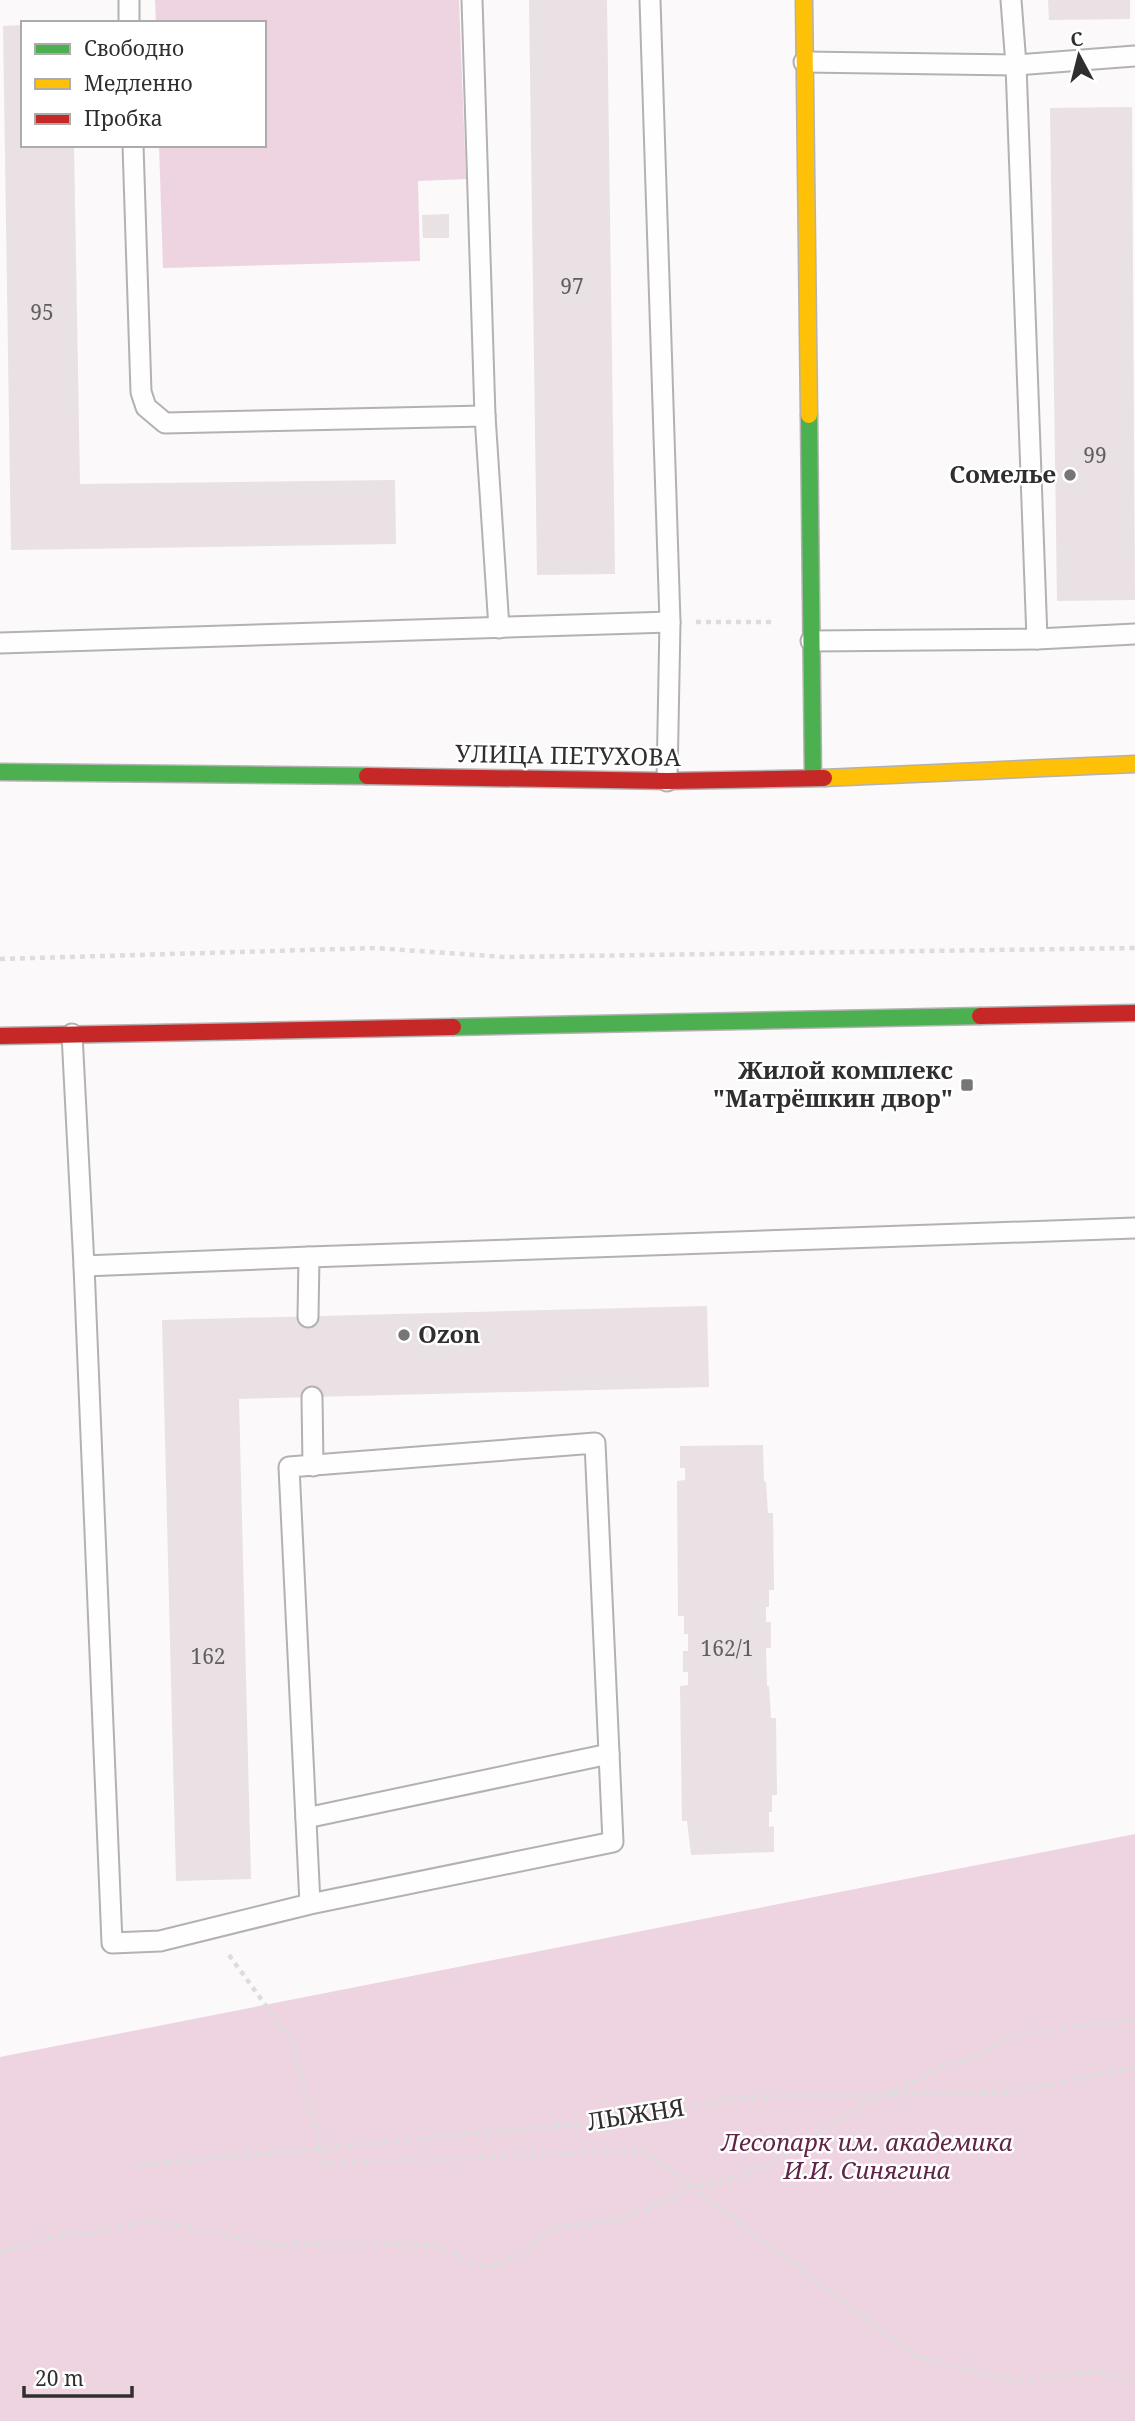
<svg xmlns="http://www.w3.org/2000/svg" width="1135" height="2421" viewBox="0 0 1135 2421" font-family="'Noto Serif',serif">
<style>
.green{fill:#eed4e0}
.building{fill:#e9e1e4}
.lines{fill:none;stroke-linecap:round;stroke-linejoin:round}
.lane-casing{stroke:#b3b1b2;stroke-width:23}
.fast-casing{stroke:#b3b1b2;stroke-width:19}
.slow-casing{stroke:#b3b1b2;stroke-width:19}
.jam-casing{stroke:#b3b1b2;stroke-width:19}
.path{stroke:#dedddd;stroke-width:4.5;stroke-dasharray:5 5;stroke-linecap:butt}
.lane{stroke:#fefefe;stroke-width:19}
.fast{stroke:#4caf50;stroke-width:16}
.slow{stroke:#ffc107;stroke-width:16}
.jam{stroke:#c62828;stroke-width:16}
.poi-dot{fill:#777676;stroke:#fff;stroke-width:2.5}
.labels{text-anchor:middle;stroke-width:5;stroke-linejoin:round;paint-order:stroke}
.number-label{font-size:21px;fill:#615e5f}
.poi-label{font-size:24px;font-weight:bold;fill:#302f2f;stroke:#fff;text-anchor:end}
.street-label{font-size:24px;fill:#302f2f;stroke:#fff}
.park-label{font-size:24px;font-style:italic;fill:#612547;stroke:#fff}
</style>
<rect width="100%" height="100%" fill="#fbf9fa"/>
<!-- green -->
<g class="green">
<path d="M155 0H459L466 179 418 181 420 261 163 268 159 145H264V23H156Z"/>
<path d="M1135 1834V2421H0V2057Z"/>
</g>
<!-- building -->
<g class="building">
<path d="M529 0H607L615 574 537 575Z"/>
<path d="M1048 0H1130V19L1049 20Z"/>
<path d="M23 25V145H74L80 484 395 480 396 544 11 550 3 26Z"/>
<path d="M1132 107 1135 600 1057 601 1050 108Z"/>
<path d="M449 214V238H423L422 215Z"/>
<path d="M707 1306 709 1387 239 1399 251 1879 176 1881 162 1320Z"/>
<path d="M763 1445 764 1481 766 1482 768 1513H773L774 1590H769V1607H766V1622H771V1648H766L767 1686H769L771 1718H776L777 1795H772V1812H769V1827L774 1826V1852L691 1855 687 1821H682L680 1686 688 1685V1672H683V1651H688V1634H684V1616H678L677 1481 685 1480V1468H680V1446Z"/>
</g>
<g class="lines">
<!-- lane casing -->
<g class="lane-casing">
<g id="lane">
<path d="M129 0V23"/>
<path d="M472 0 485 416 499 628"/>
<path d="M650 0 670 622 667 781"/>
<path d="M1011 0 1016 65 1037 639"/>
<path d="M804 62 1016 65 1135 56"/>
<path d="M133 145 141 392 146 407 165 423 485 416"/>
<path d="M811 641 1037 639 1135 634"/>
<path d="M0 643 670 622"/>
<path d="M72 1034 84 1266 112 1943 160 1941 310 1904 289 1467 595 1443 613 1842 310 1904"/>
<path d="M309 1257 1135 1228"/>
<path d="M84 1266 309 1257 308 1317"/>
<path d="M312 1397 313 1466"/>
<path d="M306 1818 609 1754"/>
</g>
</g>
<!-- fast casing -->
<g class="fast-casing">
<g id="fast">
<path d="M809 415 813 778"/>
<path d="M0 772 367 776"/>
<path d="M453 1027 980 1016"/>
</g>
</g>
<!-- slow casing -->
<g class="slow-casing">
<g id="slow">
<path d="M804 0 809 415"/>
<path d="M824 778 1135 764"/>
</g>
</g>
<!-- jam casing -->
<g class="jam-casing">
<g id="jam">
<path d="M367 776 667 781 824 778"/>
<path d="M980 1016 1135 1013"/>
<path d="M0 1036 453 1027"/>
</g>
</g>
<!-- path -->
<g class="path">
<path d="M696 622H775"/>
<path d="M0 959 375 948 505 957 1135 948"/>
<path d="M229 1955 291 2040 325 2164 642 2150 915 2356 1013 2381 1095 2371 1135 2382"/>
<path d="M136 2165 614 2121 743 2097 1014 2092 1135 2067"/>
<path d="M0 2252 65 2234 91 2233 151 2220 272 2245 334 2243 437 2245 472 2263 494 2267 529 2250 540 2237 554 2228 620 2219 660 2203 691 2187 737 2177 772 2163 859 2107 889 2094 946 2065 979 2056 1013 2035 1135 2019"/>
</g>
<!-- lane -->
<use href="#lane" class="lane"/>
<!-- fast -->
<use href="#fast" class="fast"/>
<!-- slow -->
<use href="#slow" class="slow"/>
<!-- jam -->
<use href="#jam" class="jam"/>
</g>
<!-- markers -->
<g class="poi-dot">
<circle cx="1070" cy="475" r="7"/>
<rect x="960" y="1078" width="14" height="14" rx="3.5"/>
<circle cx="404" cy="1335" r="7"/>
</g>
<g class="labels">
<!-- number labels -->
<g class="number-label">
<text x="572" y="294">97</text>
<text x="42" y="320">95</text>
<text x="1095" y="463">99</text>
<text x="727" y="1656">162/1</text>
<text x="208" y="1664">162</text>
</g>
<!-- poi labels -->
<g class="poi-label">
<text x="1056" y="483">Сомелье</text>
<text x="953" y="1079">Жилой комплекс<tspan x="953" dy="28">"Матрёшкин двор"</tspan></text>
<text x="418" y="1343" text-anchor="start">Ozon</text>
</g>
<!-- street labels -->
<g class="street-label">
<text transform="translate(568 756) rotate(1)" y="8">УЛИЦА ПЕТУХОВА</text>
<text transform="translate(636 2115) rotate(-9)" y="8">ЛЫЖНЯ</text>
</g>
<!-- park labels -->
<g class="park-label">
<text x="867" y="2151">Лесопарк им. академика<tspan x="867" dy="28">И.И. Синягина</tspan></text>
</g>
</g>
<!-- legend -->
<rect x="21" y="21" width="245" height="126" fill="#ffffff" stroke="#acacac" stroke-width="2"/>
<rect x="35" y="44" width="35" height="10" fill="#4caf50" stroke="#acacac" stroke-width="2"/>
<text x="84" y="56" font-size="21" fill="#302f2f">Свободно</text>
<rect x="35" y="79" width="35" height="10" fill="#ffc107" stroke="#acacac" stroke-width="2"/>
<text x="84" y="91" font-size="21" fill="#302f2f">Медленно</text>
<rect x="35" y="114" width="35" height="10" fill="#c62828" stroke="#acacac" stroke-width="2"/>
<text x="84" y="126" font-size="21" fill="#302f2f">Пробка</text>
<!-- north arrow -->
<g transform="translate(1079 56) rotate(353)" stroke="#ffffff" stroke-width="5" paint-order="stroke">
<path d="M0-5L12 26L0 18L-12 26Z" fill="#302f2f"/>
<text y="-10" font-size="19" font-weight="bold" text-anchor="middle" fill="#302f2f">С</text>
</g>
<!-- scale -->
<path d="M24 2386v10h108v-10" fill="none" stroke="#302f2f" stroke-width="3.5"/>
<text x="35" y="2386" font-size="21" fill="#302f2f" stroke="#ffffff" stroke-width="5" paint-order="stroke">20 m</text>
</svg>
